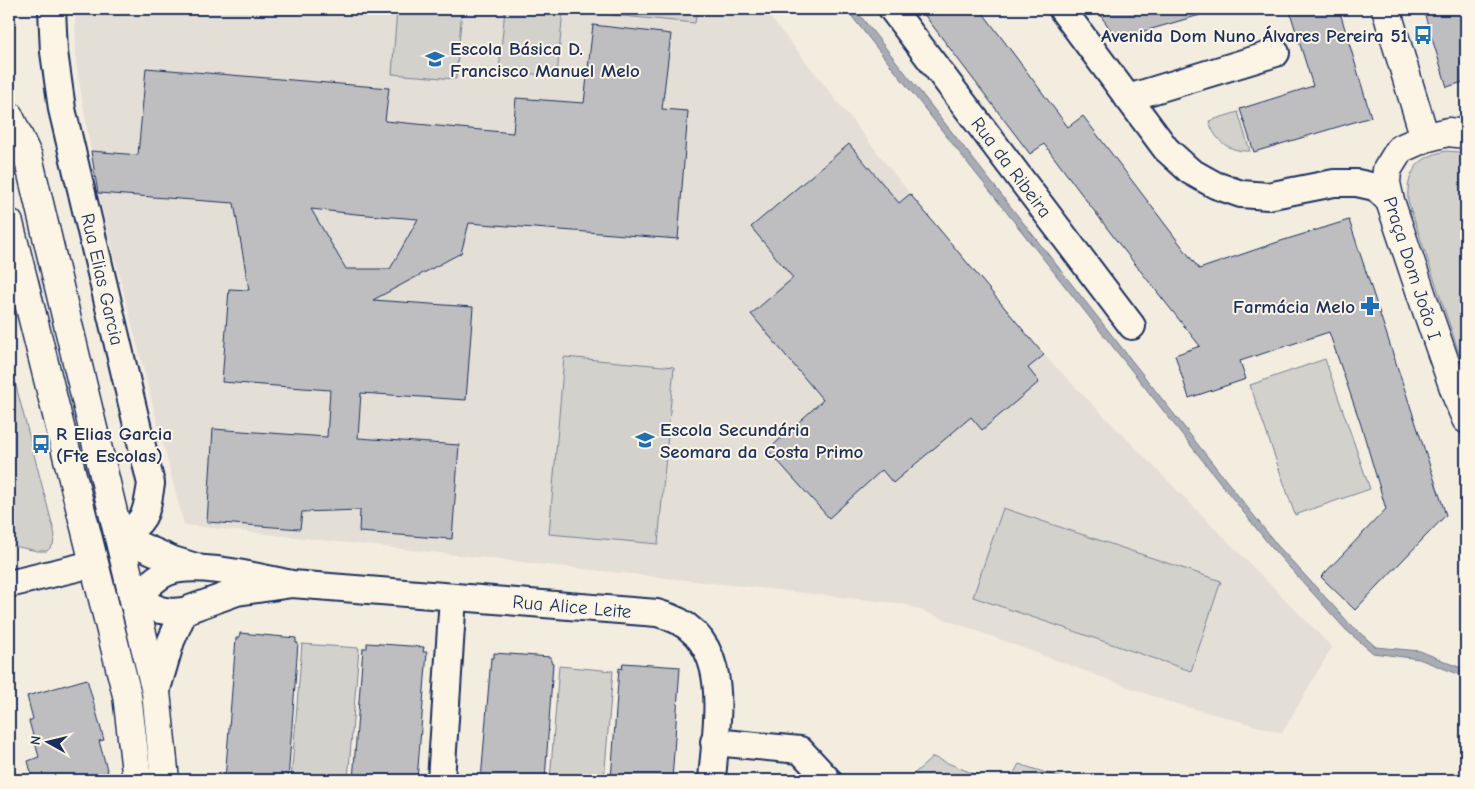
<svg xmlns="http://www.w3.org/2000/svg" width="1475" height="789" viewBox="0 0 1475 789" font-family="'Comic Neue',sans-serif">
<style>
.built{fill:#e3dfd6}
.green{fill:#d3d1cc;stroke:#778095}
.water{fill:#a9acb3;stroke:#707a91}
.building{fill:#bebec0;stroke:#1b2f5e;fill-rule:evenodd}
.lines{fill:none;stroke-linecap:round;stroke-linejoin:round}
.street-casing{stroke:#1b2f5e;stroke-width:30}
.secondary-casing{stroke:#1b2f5e;stroke-width:31}
.street{stroke:#fcf5e5;stroke-width:26}
.secondary{stroke:#fcf5e5;stroke-width:28}
.labels{text-anchor:middle;stroke-width:4;stroke-linejoin:round;paint-order:stroke}
.poi-label{font-size:19px;font-weight:bold;fill:#1b2f5e;stroke:#fcf5e5;text-anchor:start}
.street-label{font-size:19px;fill:#1b2f5e;stroke:#fcf5e5}
</style>
<rect width="100%" height="100%" fill="#f3ede0"/>
<filter id="ink" filterUnits="userSpaceOnUse"><feTurbulence type="fractalNoise" baseFrequency=".02" numOctaves="2"/><feDisplacementMap in="SourceGraphic" scale="10" xChannelSelector="R" yChannelSelector="G"/><feConvolveMatrix kernelMatrix="1 2 1 2 8 2 1 2 1" color-interpolation-filters="sRGB"/></filter>
<g filter="url(#ink)">
<!-- built -->
<path class="built" d="M75 9H763L800 54 910 194 1044 355 1332 647 1282 733 1166 701 904 604 184 525 98 193 76 63Z"/>
<!-- green -->
<g class="green">
<path d="M397 9H462L456 79 392 74Z"/>
<path d="M505 9H563L557 76 499 71Z"/>
<path d="M582 9H697L695 23 581 12Z"/>
<path d="M1238 112 1250 151C1229 152 1215 141 1209 121Z"/>
<path d="M1447 151 1459 152 1466 156V374L1408 201C1406 172 1418 156 1447 151Z"/>
<path d="M564 357 674 367 658 544 549 534Z"/>
<path d="M9 359 55 535 53 545 47 551H37L9 545Z"/>
<path d="M1325 359 1370 489 1295 515 1250 385Z"/>
<path d="M1003 508 1221 581 1191 671 973 597Z"/>
<path d="M302 644 359 648 348 780H291Z"/>
<path d="M559 666 613 671 604 780H550Z"/>
<path d="M933 757 989 780H907Z"/>
<path d="M1019 764 1067 780H1010Z"/>
</g>
<!-- water -->
<path class="water" d="M846 9H855L1277 545 1350 624 1376 647 1420 651 1466 670V677L1419 659 1373 653 1346 630 1271 547Z"/>
<!-- building -->
<g class="building">
<path d="M920 9H980L1068 127 1083 116 1199 269 1281 241 1349 220 1446 515 1355 610 1321 577 1386 509 1361 425 1329 332 1240 361 1246 379 1189 398 1175 355 1200 346 1116 240 1044 144 1030 154Z"/>
<path d="M1096 9H1199L1200 15 1117 39Z"/>
<path d="M1289 9H1339L1371 117 1254 152 1240 109 1313 86Z"/>
<path d="M1423 9H1466V81L1447 87Z"/>
<path d="M593 25 671 34 662 109 688 111 678 239 469 223 461 253 373 300 473 307 466 400 361 393 358 438 459 445 452 539 359 532 360 510 302 512 300 529 207 522 213 429 327 437 330 390 222 382 229 289 249 290 234 203 98 193 91 151 138 155 146 68 389 88 385 121 513 133 516 98 584 103ZM311 209 356 214 418 219 390 269H346Z"/>
<path d="M849 144 899 203 910 194 1044 355 1028 368 1039 382 982 430 971 417 893 483 882 470 829 518 768 450 823 400 751 314 793 278 751 227Z"/>
<path d="M240 633 296 638V643H298L288 780H225L236 638H239Z"/>
<path d="M367 643 424 647 423 652H427L417 780H353L363 648H367Z"/>
<path d="M494 653 551 657V662L553 663 545 780H481L491 658H494Z"/>
<path d="M623 663 680 667 672 780H611L619 668 622 669Z"/>
<path d="M87 679 104 740 99 741 110 780H33L28 761 39 757 29 721 33 719 27 696Z"/>
</g>
<g class="lines">
<!-- street casing -->
<g class="street-casing">
<g id="street">
<path d="M52 9 54 52 62 109 151 484C146 513 147 521 120 537"/>
<path d="M892 9 1132 326"/>
<path d="M1062 9 1166 149 1190 171 1215 185 1241 194 1268 196 1334 183H1357L1375 187 1390 201"/>
<path d="M1128 98 1276 53"/>
<path d="M120 537 173 560 196 567"/>
<path d="M9 584 93 564"/>
<path d="M292 584 237 592 184 611 172 612 160 610 135 599C145 589 155 577 168 572 198 561 260 578 292 584L657 613C737 633 716 719 712 780"/>
<path d="M156 692 171 641 184 611"/>
<path d="M714 742 800 750 828 780"/>
<path d="M441 780 453 597"/>
</g>
</g>
<!-- secondary casing -->
<g class="secondary-casing">
<g id="secondary">
<path d="M1386 9 1425 138"/>
<path d="M9 116 28 157 156 692 165 780"/>
<path d="M1466 134 1448 132 1425 138 1400 149 1387 170 1386 183 1390 201 1424 302 1457 397 1466 419"/>
<path d="M9 223 127 695 137 780"/>
</g>
</g>
<!-- street -->
<use href="#street" class="street"/>
<!-- secondary -->
<use href="#secondary" class="secondary"/>
</g>
</g>
<!-- icons -->
<defs>
<g id="bus-bare" transform="scale(1.5)"><path d="M-5-6H5V4H4V6H2V4H-2V6H-4V4H-5ZM-3.5-4V0h7V-4ZM-3.5 1.2v1.5H-2V1.2ZM2 1.2v1.5H3.5V1.2Z" fill="#1f6fb2" stroke="#fcf5e5" stroke-width="2.5" paint-order="stroke"/></g>
<g id="school-bare" transform="scale(1.5)"><path d="M0-5L7-2L0 1L-7-2ZM-4 1L0 2.5L4 1V4Q0 6-4 4Z" fill="#1f6fb2" stroke="#fcf5e5" stroke-width="2.5" paint-order="stroke"/></g>
<g id="pharmacy-bare" transform="scale(1.5)"><path d="M-2-6h4v4h4v4h-4v4h-4v-4h-4v-4h4Z" fill="#1f6fb2" stroke="#fcf5e5" stroke-width="2.5" paint-order="stroke"/></g>
</defs>
<g fill-rule="evenodd">
<use href="#bus-bare" x="1423" y="35"/>
<use href="#school-bare" x="435" y="59"/>
<use href="#pharmacy-bare" x="1370" y="306"/>
<use href="#school-bare" x="645" y="440"/>
<use href="#bus-bare" x="41" y="444"/>
</g>
<g class="labels">
<!-- poi labels -->
<g class="poi-label">
<text x="1408" y="42" text-anchor="end">Avenida Dom Nuno Álvares Pereira 51</text>
<text x="450" y="55">Escola Básica D.<tspan x="450" dy="22">Francisco Manuel Melo</tspan></text>
<text x="1355" y="313" text-anchor="end">Farmácia Melo</text>
<text x="660" y="436">Escola Secundária<tspan x="660" dy="22">Seomara da Costa Primo</tspan></text>
<text x="56" y="440">R Elias Garcia<tspan x="56" dy="22">(Fte Escolas)</tspan></text>
</g>
<!-- street labels -->
<g class="street-label">
<text transform="translate(1012 167) rotate(53)" y="7">Rua da Ribeira</text>
<text transform="translate(1413 268) rotate(72)" y="7">Praça Dom João I</text>
<text transform="translate(103 279) rotate(77)" y="7">Rua Elias Garcia</text>
<text transform="translate(572 606) rotate(5)" y="7">Rua Alice Leite</text>
</g>
</g>
<!-- margin -->
<rect width="1475" height="789" fill="none" stroke="#fcf5e5" stroke-width="30"/>
<rect x="15" y="15" width="1445" height="759" fill="none" stroke="#1b2f5e" stroke-width="2" filter="url(#ink)"/>
<!-- north arrow -->
<g transform="translate(48 742) rotate(278)" stroke="#fcf5e5" stroke-width="4" paint-order="stroke">
<path d="M0-4L9 19L0 12L-9 19Z" fill="#1b2f5e"/>
<text y="-8" font-size="14" font-weight="bold" text-anchor="middle" fill="#1b2f5e">N</text>
</g>
</svg>
